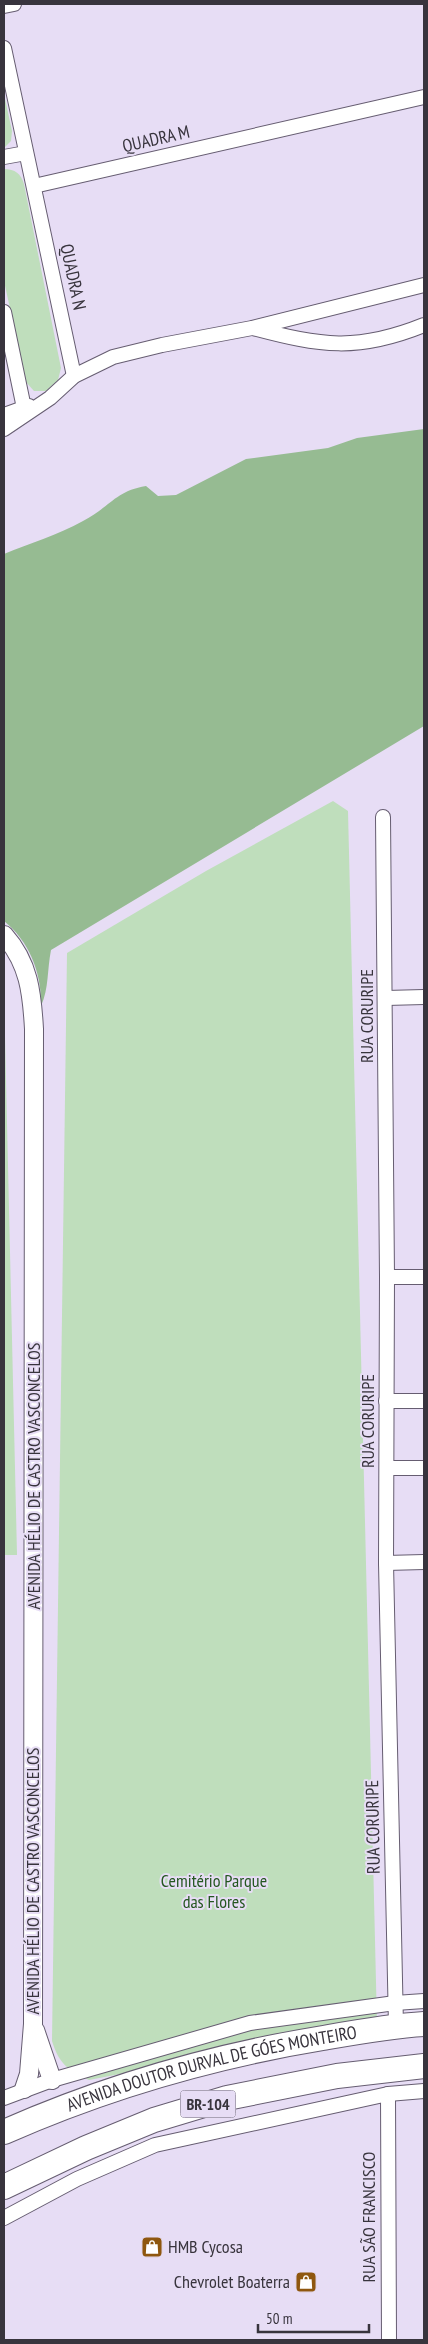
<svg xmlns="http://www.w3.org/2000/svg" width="428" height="2344" viewBox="0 0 428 2344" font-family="'PT Sans Narrow',sans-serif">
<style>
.green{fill:#bfdebc}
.forest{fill:#96bb92}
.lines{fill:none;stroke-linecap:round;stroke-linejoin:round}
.minor-casing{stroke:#665d71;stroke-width:16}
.tertiary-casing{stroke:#665d71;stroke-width:20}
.trunk-casing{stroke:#665d71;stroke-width:26}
.minor{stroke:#fff;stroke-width:14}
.tertiary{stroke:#fff;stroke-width:18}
.trunk{stroke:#fff;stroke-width:24}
.labels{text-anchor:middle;stroke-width:4;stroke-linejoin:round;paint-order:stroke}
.shield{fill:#e7ddf5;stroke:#6c6774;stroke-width:1}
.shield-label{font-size:16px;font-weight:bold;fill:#38343d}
.street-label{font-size:18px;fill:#38343d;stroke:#e7ddf5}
.park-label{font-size:18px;fill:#245720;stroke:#e7ddf5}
.poi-label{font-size:18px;fill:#38343d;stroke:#e7ddf5;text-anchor:start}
</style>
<rect width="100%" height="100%" fill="#e7ddf5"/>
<!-- green -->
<g class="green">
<path d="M4 94 12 131 11 141 4 148Z"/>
<path d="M4 169C15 169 21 174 24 184L61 368 58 380 46 391H34L26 382 4 281Z"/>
<path d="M333 801 348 811 377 2024 89 2080C68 2070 59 2064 52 2041L67 953 206 871Z"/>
<path d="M4 993 17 1555H4Z"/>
</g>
<!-- forest -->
<path class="forest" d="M424 429V726L51 950C47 970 49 988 41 1006 42 974 30 942 4 921V554C30 543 58 535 83 521 109 508 115 491 146 486L158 496 176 495 246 459 328 448 357 438Z"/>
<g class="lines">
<!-- minor casing -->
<g class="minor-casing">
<g id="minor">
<path d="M4 6 14 4"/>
<path d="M4 48 74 376"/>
<path d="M4 157 26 153"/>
<path d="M34 186 424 97"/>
<path d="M4 312 24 408"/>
<path d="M253 328C321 346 357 352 424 325"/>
<path d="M4 415 29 406"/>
<path d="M4 429 50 398 74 376 113 357 162 345 252 328 424 285"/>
<path d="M383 817 387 1277 386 1563 396 2026"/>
<path d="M386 998 424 997"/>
<path d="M387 1277H424"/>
<path d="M386 1401H424"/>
<path d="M388 1468H424"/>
<path d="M386 1563 424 1562"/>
<path d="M388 2094 389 2340"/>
<path d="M4 2098 52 2080 250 2023 395 2003 424 2001"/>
<path d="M4 2218 77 2179 155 2145 388 2094 424 2091"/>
</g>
</g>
<!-- tertiary casing -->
<g class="tertiary-casing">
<g id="tertiary">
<path d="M4 935C29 963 32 993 34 1029L33 2024 29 2074 24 2089"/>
<path d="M35 2030 52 2080"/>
</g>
</g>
<!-- trunk casing -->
<g class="trunk-casing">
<g id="trunk">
<path id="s1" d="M4 2132C106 2087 213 2056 323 2038 357 2032 390 2026 424 2024"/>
<path d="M4 2187 86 2148 154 2120 227 2098 337 2076 424 2066"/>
</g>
</g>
<!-- minor -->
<use href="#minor" class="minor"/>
<!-- tertiary -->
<use href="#tertiary" class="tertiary"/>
<!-- trunk -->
<use href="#trunk" class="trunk"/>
</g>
<!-- icons -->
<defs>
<g id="shop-square" transform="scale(1.125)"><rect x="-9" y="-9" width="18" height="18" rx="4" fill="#8f570f" stroke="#e7ddf5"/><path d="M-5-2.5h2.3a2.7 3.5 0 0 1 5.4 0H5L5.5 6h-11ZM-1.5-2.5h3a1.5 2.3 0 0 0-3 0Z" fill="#fff"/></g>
</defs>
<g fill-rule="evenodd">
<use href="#shop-square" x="152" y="2247"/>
<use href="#shop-square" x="306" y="2282"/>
</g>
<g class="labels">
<!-- shield labels -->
<rect class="shield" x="180.5" y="2090.5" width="55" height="27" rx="4"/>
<g class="shield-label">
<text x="208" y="2110">BR-104</text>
</g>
<!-- street labels -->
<g class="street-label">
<text transform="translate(156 139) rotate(-13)" y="6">QUADRA M</text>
<text transform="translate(73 277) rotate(78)" y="6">QUADRA N</text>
<text transform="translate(367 1016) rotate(-90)" y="6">RUA CORURIPE</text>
<text transform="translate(368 1421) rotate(-90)" y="6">RUA CORURIPE</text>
<text transform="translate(34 1476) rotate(-90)" y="6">AVENIDA HÉLIO DE CASTRO VASCONCELOS</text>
<text transform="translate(373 1827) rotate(-91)" y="6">RUA CORURIPE</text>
<text transform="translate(33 1881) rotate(-90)" y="6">AVENIDA HÉLIO DE CASTRO VASCONCELOS</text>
<text dy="6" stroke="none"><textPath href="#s1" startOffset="218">AVENIDA DOUTOR DURVAL DE GÓES MONTEIRO</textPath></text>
<text transform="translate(369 2217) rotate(-90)" y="6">RUA SÃO FRANCISCO</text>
</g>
<!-- park labels -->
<g class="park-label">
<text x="214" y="1887">Cemitério Parque<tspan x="214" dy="21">das Flores</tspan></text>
</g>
<!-- poi labels -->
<g class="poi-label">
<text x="168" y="2253">HMB Cycosa</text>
<text x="290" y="2288" text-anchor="end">Chevrolet Boaterra</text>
</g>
</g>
<!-- border -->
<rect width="428" height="2344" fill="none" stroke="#38343d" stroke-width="10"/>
<!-- scale -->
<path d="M258 2324v8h111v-8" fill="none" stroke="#38343d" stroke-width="2.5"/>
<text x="266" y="2324" font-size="15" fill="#38343d" stroke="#e7ddf5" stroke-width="4" paint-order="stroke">50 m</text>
</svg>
